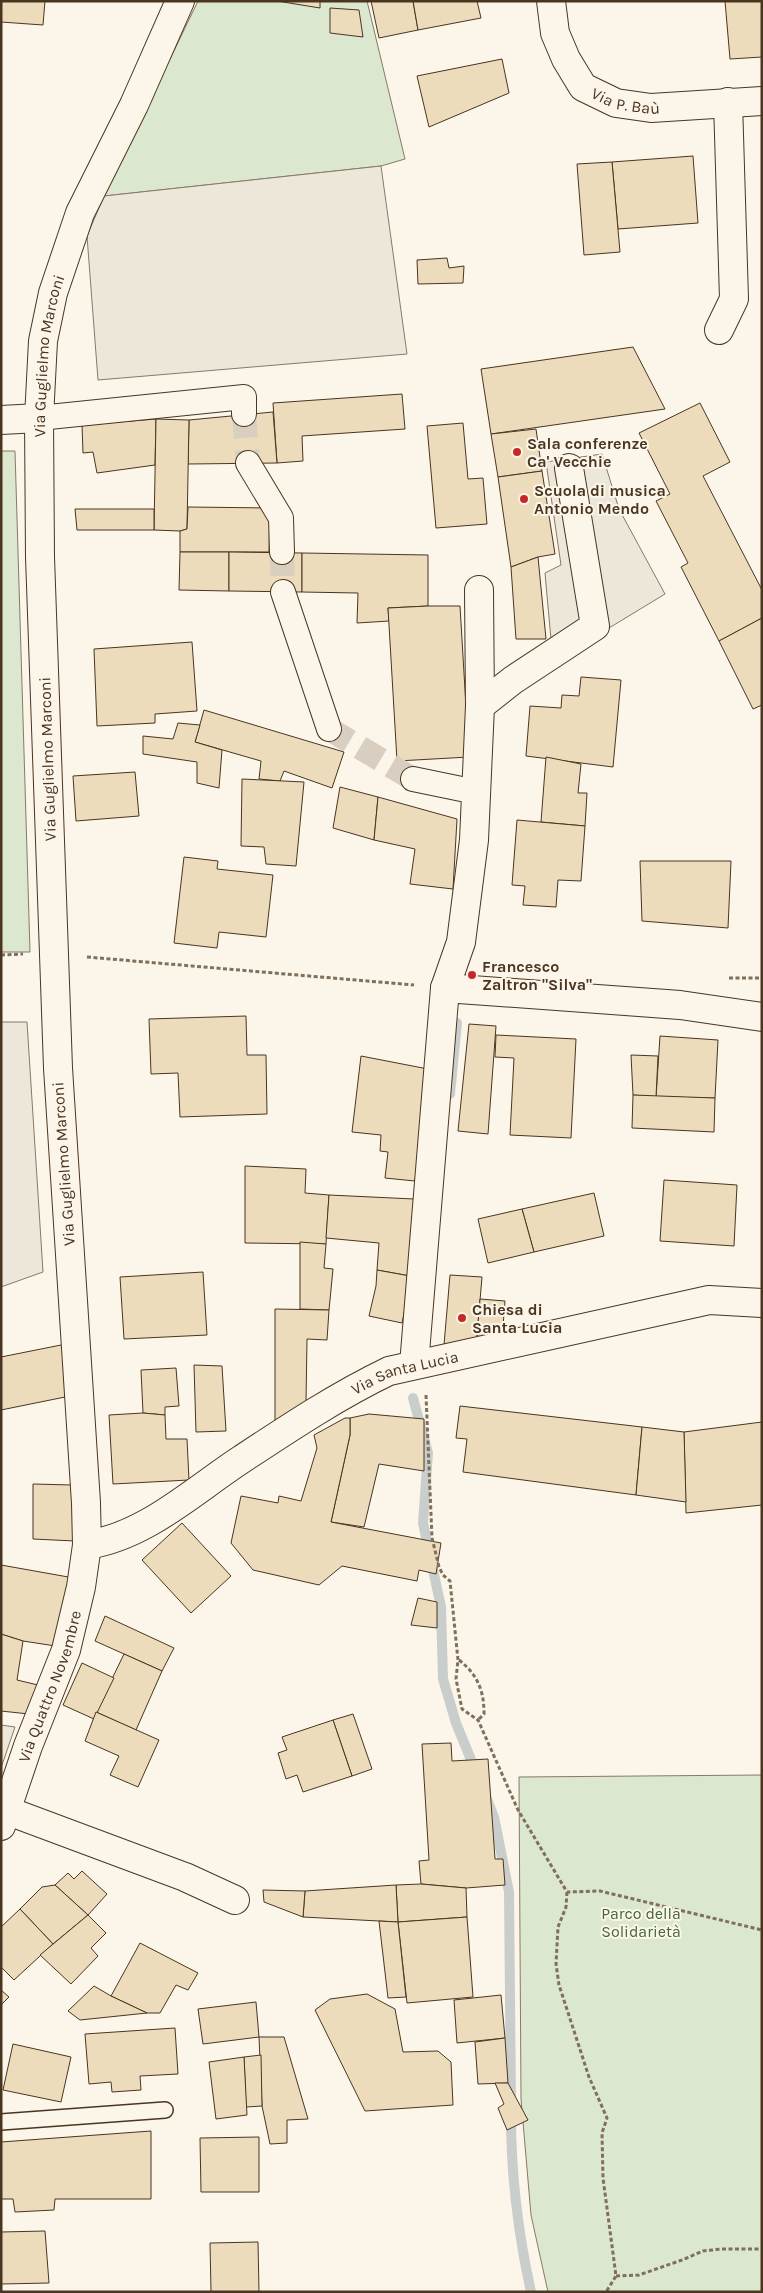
<svg xmlns="http://www.w3.org/2000/svg" width="763" height="2293" viewBox="0 0 763 2293" font-family="Karla,sans-serif">
<style>
.green{fill:#dce7d0;stroke:#887966}
.parking{fill:#ede7d9;stroke:#887966}
.lines{fill:none;stroke-linecap:round;stroke-linejoin:round}
.stream{stroke:#c9cecd;stroke-width:10}
.building{fill:#ecdcbc;stroke:#4a3520}
.pedestrian-tunnel{stroke:#d8cfc1;stroke-width:24;stroke-dasharray:24 12;stroke-linecap:butt}
.service-casing{stroke:#4a3520;stroke-width:18}
.pedestrian-casing{stroke:#4a3520;stroke-width:26}
.minor-casing{stroke:#4a3520;stroke-width:30}
.tertiary-casing{stroke:#4a3520;stroke-width:30}
.path{stroke:#7f6f5c;stroke-width:3;stroke-dasharray:4 2.5;stroke-linecap:butt}
.service{stroke:#fbf6e9;stroke-width:15}
.pedestrian{stroke:#fbf6e9;stroke-width:24}
.minor{stroke:#fbf6e9;stroke-width:28}
.tertiary{stroke:#fbf6e9;stroke-width:28}
.poi-dot{fill:#c62828;stroke:#fbf6e9;stroke-width:2}
.labels{text-anchor:middle;stroke-width:4;stroke-linejoin:round;paint-order:stroke}
.street-label{font-size:16px;fill:#4a3520;stroke:#fbf6e9}
.poi-label{font-size:16px;font-weight:bold;fill:#4a3520;stroke:#fbf6e9;text-anchor:start}
.park-label{font-size:16px;fill:#436837;stroke:#fbf6e9}
</style>
<rect width="100%" height="100%" fill="#fbf6e9"/>
<!-- green -->
<g class="green">
<path d="M198 1H367L405 159 381 166 104 196Z"/>
<path d="M1 451H15L30 952H1Z"/>
<path d="M762 1775V2292H548L531 2215 521 2099 519 1777Z"/>
</g>
<!-- parking -->
<g class="parking">
<path d="M381 166 407 354 98 380 87 236 104 196Z"/>
<path d="M602 454 619 509 665 594 553 662 545 573 561 565 546 462Z"/>
<path d="M1 1022H27L43 1272 1 1287Z"/>
<path d="M1 1725 15 1727 1 1768Z"/>
</g>
<g class="lines">
<!-- stream -->
<g class="stream">
<path d="M450 1094 457 1023"/>
<path d="M413 1398 428 1453 423 1523 441 1607 443 1679 456 1723 476 1772"/>
<path d="M487 1799 494 1817 509 1892 511 2102"/>
<path d="M511 2116C511 2176 518 2233 531 2292"/>
</g>
</g>
<!-- building -->
<g class="building">
<path d="M1 1H45L43 25 1 22Z"/>
<path d="M277 1H320V8Z"/>
<path d="M371 1H413L418 30 379 38Z"/>
<path d="M413 1H477L481 18 418 30Z"/>
<path d="M725 1H762V57L730 59Z"/>
<path d="M330 8 359 10 363 37 330 33Z"/>
<path d="M502 59 509 93 429 127 417 76Z"/>
<path d="M693 156 698 223 618 229 612 162Z"/>
<path d="M612 162 620 252 584 255 577 164Z"/>
<path d="M447 258 449 268 464 266 463 283 418 284 417 260Z"/>
<path d="M633 347 665 409 491 434 481 369Z"/>
<path d="M402 394 405 429 302 436 303 461 277 463 273 403Z"/>
<path d="M700 403 730 462 703 476 762 590V618L719 641 681 567 688 563 656 501 670 494 639 433Z"/>
<path d="M273 412 277 463 188 464 189 420Z"/>
<path d="M156 419 155 465 97 473 93 452 83 453 82 425Z"/>
<path d="M156 419 189 420 187 529 180 531 154 530Z"/>
<path d="M463 423 468 479 483 478 487 524 436 528 427 426Z"/>
<path d="M536 429 542 471 498 477 491 434Z"/>
<path d="M542 471 555 554 538 557 511 567 498 477Z"/>
<path d="M188 507 270 508 269 552H180V531L187 529Z"/>
<path d="M75 509H154V530H77Z"/>
<path d="M180 552H229V591L179 590Z"/>
<path d="M229 552 302 553V592L229 591Z"/>
<path d="M302 553 428 555V606L388 608 389 621 357 623 358 593 302 592Z"/>
<path d="M538 557 546 639H516L511 567Z"/>
<path d="M428 606H460L469 757 397 761 388 608Z"/>
<path d="M762 618V705L753 709 719 641Z"/>
<path d="M192 642 197 711 155 714V723L97 726 94 649Z"/>
<path d="M581 677 621 680 613 767 526 756 530 706 561 708 562 695 579 696Z"/>
<path d="M204 710 344 752 332 788 284 771 280 781 259 779 261 761 195 742Z"/>
<path d="M178 723 200 725 195 742 222 750 219 788 197 783V762L143 754V736L173 739Z"/>
<path d="M546 757 581 764 578 793H587L585 826 541 822Z"/>
<path d="M135 772 139 816 76 821 73 776Z"/>
<path d="M242 779 304 782 296 866 266 864 264 847 241 846Z"/>
<path d="M340 787 378 797 374 840 333 828Z"/>
<path d="M378 797 457 819 453 889 410 884 415 849 374 840Z"/>
<path d="M517 820 585 826 581 881 558 880 556 907 523 905 525 886 512 885Z"/>
<path d="M184 857 218 861 217 869 273 875 266 937 219 932 217 948 174 943Z"/>
<path d="M640 861H731L728 928 642 921Z"/>
<path d="M246 1016 247 1055H266L267 1114 180 1117 178 1073 151 1074 149 1019Z"/>
<path d="M469 1024 496 1026 488 1134 458 1131Z"/>
<path d="M496 1035 576 1039 571 1138 510 1135 514 1058 495 1057Z"/>
<path d="M660 1036 718 1040 715 1098 656 1097Z"/>
<path d="M631 1055 658 1056 656 1097 633 1095Z"/>
<path d="M361 1056 428 1069 415 1181 385 1178 388 1152 380 1151 381 1135 352 1132Z"/>
<path d="M633 1095 715 1098 714 1132 632 1128Z"/>
<path d="M245 1166 306 1169 305 1193 329 1195 326 1244 245 1243Z"/>
<path d="M664 1180 737 1185 734 1246 660 1241Z"/>
<path d="M594 1193 604 1236 534 1252 522 1209Z"/>
<path d="M329 1195 414 1199 410 1276 377 1270 379 1243 326 1238Z"/>
<path d="M522 1209 534 1252 488 1263 478 1219Z"/>
<path d="M300 1242 326 1244 324 1268 333 1269 329 1310 300 1309Z"/>
<path d="M377 1270 410 1276 409 1291 402 1323 369 1316 376 1286Z"/>
<path d="M203 1272 207 1335 124 1339 120 1277Z"/>
<path d="M450 1275 482 1277 476 1347 444 1345Z"/>
<path d="M480 1299 505 1301 502 1339 477 1336Z"/>
<path d="M275 1309 329 1310 327 1340 307 1339 306 1402 275 1422Z"/>
<path d="M66 1344 70 1396 1 1410V1357Z"/>
<path d="M194 1365 222 1366 226 1431 196 1432Z"/>
<path d="M176 1368 179 1406 165 1407V1415L143 1413 141 1370Z"/>
<path d="M460 1406 642 1427 636 1495 463 1472 467 1439 456 1438Z"/>
<path d="M143 1413 165 1415 166 1439H187L189 1480 113 1484 109 1415Z"/>
<path d="M369 1414 424 1419V1471L379 1464 364 1527 331 1522 350 1435V1418Z"/>
<path d="M345 1418H350V1435L331 1522 441 1543 436 1574 419 1570 417 1581 342 1566 319 1585 253 1570 231 1543 241 1496 278 1503 279 1496 301 1501 317 1448 314 1435Z"/>
<path d="M762 1422V1505L686 1513 684 1432Z"/>
<path d="M642 1427 684 1432 686 1502 636 1495Z"/>
<path d="M33 1484 72 1485 75 1541 33 1539Z"/>
<path d="M182 1523 231 1576 191 1613 142 1560Z"/>
<path d="M1 1565 74 1578 62 1647 23 1641 1 1634Z"/>
<path d="M418 1598 437 1602V1628L411 1625Z"/>
<path d="M105 1616 174 1648 162 1671 95 1641Z"/>
<path d="M1 1634 23 1641 17 1680 38 1685 29 1714 1 1711Z"/>
<path d="M124 1654 162 1671 136 1730 96 1712Z"/>
<path d="M82 1663 114 1678 94 1719 63 1705Z"/>
<path d="M96 1712 159 1740 138 1787 110 1775 119 1756 85 1741Z"/>
<path d="M353 1714 372 1769 352 1776 333 1720Z"/>
<path d="M333 1720 352 1776 303 1792 297 1775 286 1779 278 1753 287 1750 282 1737Z"/>
<path d="M451 1743 452 1761 488 1759 495 1859H503L505 1885 466 1888 421 1884 419 1861 429 1860 422 1744Z"/>
<path d="M82 1871 107 1894 88 1915 55 1885 68 1873 74 1879Z"/>
<path d="M421 1884 466 1888 467 1917 398 1922 396 1885Z"/>
<path d="M55 1885 88 1915 53 1944 20 1909 42 1887Z"/>
<path d="M396 1885 398 1922 303 1917 305 1891Z"/>
<path d="M263 1890 305 1891 303 1917 264 1902Z"/>
<path d="M20 1909 53 1944 14 1980 1 1967V1927Z"/>
<path d="M88 1915 106 1933 91 1948 98 1956 71 1984 40 1955Z"/>
<path d="M467 1917 473 1997 407 2003 398 1922Z"/>
<path d="M379 1921 398 1922 406 1997 388 1998Z"/>
<path d="M140 1943 198 1973 188 1990 176 1985 160 2013H147L111 1996Z"/>
<path d="M94 1986 111 1996 147 2013 80 2020 68 2011Z"/>
<path d="M1 1990 9 1997 1 2005Z"/>
<path d="M367 1994 395 2009 403 2052 438 2051 451 2062 453 2105 365 2111 315 2010 330 1999Z"/>
<path d="M501 1995 505 2038 457 2043 454 2000Z"/>
<path d="M256 2002 259 2037 203 2044 198 2009Z"/>
<path d="M175 2028 178 2074 140 2076 141 2090 112 2092 111 2082 89 2084 85 2034Z"/>
<path d="M259 2037H284L308 2119 287 2120V2143L270 2144 262 2106Z"/>
<path d="M505 2038 508 2083 478 2084 475 2042Z"/>
<path d="M13 2044 71 2057 61 2102 3 2090Z"/>
<path d="M261 2055 262 2106 246 2107 244 2057Z"/>
<path d="M244 2057 247 2115 216 2119 209 2062Z"/>
<path d="M495 2083H508L528 2120 507 2130 498 2108 504 2104Z"/>
<path d="M151 2131V2199H55L54 2210 15 2212 13 2199H1V2142Z"/>
<path d="M259 2137V2192H201L200 2138Z"/>
<path d="M45 2231 49 2283 1 2284V2232Z"/>
<path d="M258 2242 259 2292H211L210 2243Z"/>
</g>
<g class="lines">
<!-- pedestrian-tunnel -->
<g class="pedestrian-tunnel">
<path d="M244 414 248 463"/>
<path d="M282 552 283 592"/>
<path d="M329 729 413 779"/>
</g>
<!-- service casing -->
<g class="service-casing">
<path id="service" d="M1 2122 165 2110"/>
</g>
<!-- pedestrian casing -->
<g class="pedestrian-casing">
<g id="pedestrian">
<path d="M39 418 244 397V414"/>
<path d="M248 463 281 518 282 552"/>
<path d="M283 592 329 729"/>
<path d="M413 779 476 792"/>
</g>
</g>
<!-- minor casing -->
<g class="minor-casing">
<g id="minor">
<path id="s1" d="M551 1 555 33 566 59 583 87 616 103 651 108 762 101"/>
<path d="M719 330 734 299 728 102"/>
<path d="M1 420 39 418"/>
<path d="M480 706 513 680 595 626 569 468"/>
<path d="M445 988 461 942 474 840 480 706 479 590"/>
<path d="M414 1365 445 988 680 1005 762 1017"/>
<path id="s2" d="M87 1545C146 1536 193 1491 242 1459 289 1428 337 1396 389 1371L709 1300 762 1303"/>
<path d="M8 1811 185 1877 235 1900"/>
</g>
</g>
<!-- tertiary casing -->
<g class="tertiary-casing">
<g id="tertiary">
<path id="s3" d="M1 1826 28 1746 66 1650 81 1587 87 1545 86 1503 58 1068 40 557 39 418 43 341 53 293 80 213 134 105 180 1"/>
</g>
</g>
<!-- path -->
<g class="path">
<path d="M1 955 23 954"/>
<path d="M87 957 414 985"/>
<path d="M729 978H762"/>
<path d="M426 1395 432 1538 439 1567 443 1575 450 1581 458 1660 456 1679 462 1709 478 1720 518 1810 567 1892 600 1891 762 1930"/>
<path d="M459 1660C478 1675 484 1691 484 1714L478 1720"/>
<path d="M567 1892 566 1907 558 1927 556 1964 559 1985 589 2077 607 2118 602 2133 603 2178 616 2276 606 2292"/>
<path d="M616 2276 639 2275 682 2260 703 2251 721 2249H762"/>
</g>
<!-- service -->
<use href="#service" class="service"/>
<!-- pedestrian -->
<use href="#pedestrian" class="pedestrian"/>
<!-- minor -->
<use href="#minor" class="minor"/>
<!-- tertiary -->
<use href="#tertiary" class="tertiary"/>
</g>
<!-- markers -->
<g class="poi-dot">
<circle cx="517" cy="452" r="5"/>
<circle cx="524" cy="499" r="5"/>
<circle cx="472" cy="975" r="5"/>
<circle cx="462" cy="1318" r="5"/>
</g>
<g class="labels">
<!-- street labels -->
<g class="street-label">
<text dy="6" stroke="none"><textPath href="#s1" startOffset="139">Via P. Baù</textPath></text>
<text dy="6" stroke="none"><textPath href="#s3" startOffset="1486">Via Guglielmo Marconi</textPath></text>
<text transform="translate(47 759) rotate(-92)" y="6">Via Guglielmo Marconi</text>
<text transform="translate(63 1164) rotate(-94)" y="6">Via Guglielmo Marconi</text>
<text dy="6" stroke="none"><textPath href="#s2" startOffset="365">Via Santa Lucia</textPath></text>
<text dy="6" stroke="none"><textPath href="#s3" startOffset="148">Via Quattro Novembre</textPath></text>
</g>
<!-- poi labels -->
<g class="poi-label">
<text x="527" y="449">Sala conferenze<tspan x="527" dy="18">Ca' Vecchie</tspan></text>
<text x="534" y="496">Scuola di musica<tspan x="534" dy="18">Antonio Mendo</tspan></text>
<text x="482" y="972">Francesco<tspan x="482" dy="18">Zaltron "Silva"</tspan></text>
<text x="472" y="1315">Chiesa di<tspan x="472" dy="18">Santa Lucia</tspan></text>
</g>
<!-- park labels -->
<g class="park-label">
<text x="641" y="1919">Parco della<tspan x="641" dy="18">Solidarietà</tspan></text>
</g>
</g>
<!-- border -->
<rect width="763" height="2293" fill="none" stroke="#4a3520" stroke-width="5"/>
</svg>
